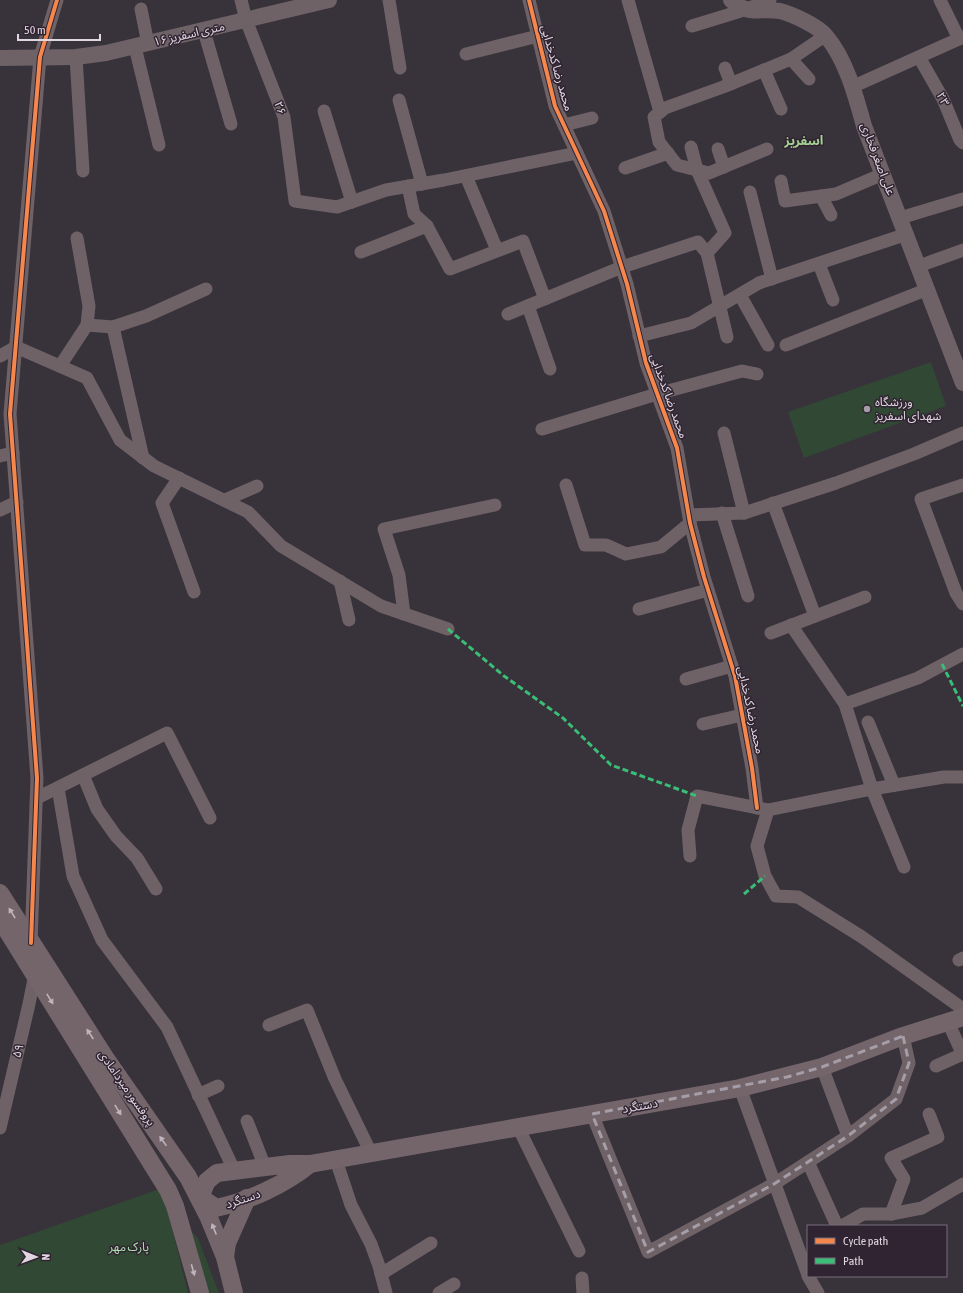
<svg xmlns="http://www.w3.org/2000/svg" width="963" height="1293" viewBox="0 0 963 1293" font-family="'Asap Condensed','Noto Sans Arabic',sans-serif">
<style>
.green{fill:#314834}
.lines{fill:none;stroke-linecap:round;stroke-linejoin:round}
.minor{stroke:#6e6266;stroke-width:13}
.tertiary{stroke:#6e6266;stroke-width:16}
.secondary{stroke:#74656a;stroke-width:18}
.quiet{stroke:#3abd76;stroke-width:3;stroke-dasharray:6 3;stroke-linecap:butt}
.cycleway-casing{stroke:#312432;stroke-width:6}
.cycleway{stroke:#f5874c;stroke-width:4}
.oneway{fill:#c0b5bd}
.marked{fill:none;stroke:#a59da7;stroke-width:3;stroke-dasharray:8 5;stroke-linejoin:round}
.poi-dot{fill:#a59da7;stroke:#312432;stroke-width:1.5}
.labels{text-anchor:middle;stroke-width:3;stroke-linejoin:round;paint-order:stroke}
.street-label{font-size:12px;fill:#e0d7e1;stroke:#312432}
.poi-label{font-size:12px;fill:#e0d7e1;stroke:#312432;text-anchor:start}
.park-label{font-size:12px;fill:#aee3b3;stroke:#312432}
.neighbourhood-label{font-size:13px;font-weight:bold;fill:#a4d292;stroke:#312432}
</style>
<rect width="100%" height="100%" fill="#38323a"/>
<!-- green -->
<g class="green">
<path d="M931 362 946 406 804 458 788 412Z"/>
<path d="M162 1188 188 1293H0V1245Z"/>
<path d="M192 1232 198 1238 219 1293H206L192 1240Z"/>
</g>
<g class="lines">
<!-- minor -->
<g class="minor">
<path d="M241 0 246 20 284 117 295 201 337 207 386 190 444 180 577 153"/>
<path d="M389 0 400 68"/>
<path d="M529 0 555 106 604 211 627 284 646 363 677 448 690 523 704 577 735 676 752 768 757 808"/>
<path d="M628 0 660 112"/>
<path d="M940 0 959 39"/>
<path d="M141 9 148 44"/>
<path d="M692 26 744 10 770 0"/>
<path d="M204 31 231 124"/>
<path d="M135 47 159 145"/>
<path d="M466 54 538 36"/>
<path d="M76 57 83 171"/>
<path d="M919 57 943 99 960 140 963 143"/>
<path d="M791 59 809 79"/>
<path d="M725 68 731 84"/>
<path d="M764 70 781 109"/>
<path d="M852 87 963 37"/>
<path d="M399 100 422 184"/>
<path d="M324 111 352 202"/>
<path d="M564 125 592 118"/>
<path d="M691 147 697 170 725 233 707 253"/>
<path d="M718 149 724 167"/>
<path d="M767 149 709 173 677 165 659 142 654 117 665 108 723 87 791 59 826 35"/>
<path d="M625 168 668 153"/>
<path d="M466 176 497 250"/>
<path d="M781 181 785 201 836 194 883 174"/>
<path d="M408 186 414 214 427 226 450 269 523 241 545 299"/>
<path d="M750 192 772 279"/>
<path d="M821 196 831 215"/>
<path d="M900 218 963 199"/>
<path d="M361 252 427 226"/>
<path d="M819 264 833 300"/>
<path d="M919 266 963 250"/>
<path d="M740 295 768 345"/>
<path d="M528 306 550 369"/>
<path d="M508 314 622 267 698 242 707 253 727 337"/>
<path d="M87 325 113 327 146 316 206 289"/>
<path d="M113 327 143 458"/>
<path d="M639 336 691 323 759 283 907 234"/>
<path d="M786 345 928 289"/>
<path d="M0 356 16 347 87 378 120 440 154 466 248 512 281 546 381 606 448 629"/>
<path d="M60 366 87 325 89 306 77 238"/>
<path d="M542 429 657 394 742 371 757 374"/>
<path d="M724 433 744 513"/>
<path d="M0 456 13 453"/>
<path d="M179 478 162 503 194 592"/>
<path d="M566 485 585 545H606L626 554 661 547 690 523"/>
<path d="M963 485 921 499 956 593 963 604"/>
<path d="M225 500 257 486"/>
<path d="M773 503 815 616"/>
<path d="M0 510 17 502"/>
<path d="M722 513 748 596"/>
<path d="M689 515 744 513 836 483 914 454 963 433"/>
<path d="M340 581 349 620"/>
<path d="M639 609 708 590"/>
<path d="M404 614 399 575 384 529 495 505"/>
<path d="M791 625 845 704"/>
<path d="M771 633 865 597"/>
<path d="M963 654 918 678 845 704 872 789 944 777H963"/>
<path d="M686 679 732 666"/>
<path d="M868 722 894 785"/>
<path d="M703 724 742 715"/>
<path d="M83 775 97 809 116 836 137 858 156 889"/>
<path d="M58 788 73 876 83 898 102 940 167 1027 234 1170"/>
<path d="M37 798 167 733 210 818"/>
<path d="M768 810 757 846 765 876 776 896 798 897 862 937 963 1009"/>
<path d="M690 856 688 830 697 796 768 810 872 789 904 867"/>
<path d="M31 943 37 778 10 414 40 57 57 0"/>
<path d="M959 960 963 958"/>
<path d="M948 1022 963 1055"/>
<path d="M269 1025 307 1010 335 1079 371 1153"/>
<path d="M936 1066 963 1054"/>
<path d="M822 1067 848 1136"/>
<path d="M740 1088 808 1275"/>
<path d="M198 1095 218 1086"/>
<path d="M592 1114 648 1252 774 1184 848 1136 896 1099 909 1063 903 1036"/>
<path d="M247 1121 265 1167"/>
<path d="M518 1127 579 1251"/>
<path d="M0 1128 29 1004 35 974"/>
<path d="M336 1160 351 1205 371 1244 379 1266 386 1293"/>
<path d="M808 1162 837 1226"/>
<path d="M891 1214 904 1179 891 1158 938 1137 929 1114"/>
<path d="M842 1226 863 1214H891L922 1208 963 1184"/>
<path d="M381 1274 431 1243"/>
<path d="M808 1276 818 1293"/>
<path d="M582 1278 583 1293"/>
<path d="M439 1293 454 1284"/>
</g>
<!-- tertiary -->
<g class="tertiary">
<path d="M731 0C748 16 759 8 780 11 792 14 818 26 826 36 846 59 856 97 864 126L963 383"/>
<path d="M0 58 76 57 106 53 329 0"/>
</g>
<!-- secondary -->
<g class="secondary">
<path d="M0 893 106 1059 188 1177 209 1218 225 1257 234 1293"/>
<path d="M0 919 168 1190 175 1206 200 1293"/>
<path d="M290 1164H310C284 1185 249 1201 216 1208L200 1197 207 1181 217 1173Z"/>
<path d="M310 1164 740 1088 822 1067 903 1036 963 1017"/>
<path d="M225 1257 227 1243 247 1198"/>
</g>
<!-- quiet -->
<g class="quiet">
<path d="M448 629 504 676 563 718 611 765 697 796"/>
<path d="M942 664 963 706"/>
<path d="M744 894 765 876"/>
</g>
<!-- cycleway casing -->
<g class="cycleway-casing">
<g id="cycleway">
<path d="M529 0 555 106 604 211 627 284 646 363 677 448 690 523 704 577 735 676 752 768 757 808"/>
<path d="M31 943 37 778 10 414 40 57 57 0"/>
</g>
</g>
<!-- cycleway -->
<use href="#cycleway" class="cycleway"/>
</g>
<!-- one-way arrows -->
<defs><path id="oneway-solid" d="M-6-.8H1V-3.2L6.5 0L1 3.2V.8H-6Z"/></defs>
<g class="oneway">
<use href="#oneway-solid" transform="translate(12 913) rotate(-122)"/>
<use href="#oneway-solid" transform="translate(50 999) rotate(58)"/>
<use href="#oneway-solid" transform="translate(90 1034) rotate(-123)"/>
<use href="#oneway-solid" transform="translate(118 1110) rotate(58)"/>
<use href="#oneway-solid" transform="translate(163 1141) rotate(-125)"/>
<use href="#oneway-solid" transform="translate(214 1229) rotate(-112)"/>
<use href="#oneway-solid" transform="translate(193 1270) rotate(74)"/>
</g>
<!-- marked area -->
<path class="marked" d="M903 1036 909 1063 896 1099 848 1136 774 1184 648 1252 592 1114 787 1077 822 1067Z"/>
<!-- markers -->
<circle class="poi-dot" cx="867" cy="409" r="4"/>
<g class="labels">
<!-- street labels -->
<g class="street-label">
<text transform="translate(189 34) rotate(-13)" y="4">۱۶ متری اسفریز</text>
<text transform="translate(557 68) rotate(74)" y="4">محمد رضا کدخدایی</text>
<text transform="translate(943 99) rotate(62)" y="4">۲۳</text>
<text transform="translate(280 108) rotate(70)" y="4">۲۶</text>
<text transform="translate(878 159) rotate(69)" y="4">علی اصغر فخاری</text>
<text transform="translate(669 396) rotate(70)" y="4">محمد رضا کدخدایی</text>
<text transform="translate(751 710) rotate(78)" y="4">محمد رضا کدخدایی</text>
<text transform="translate(18 1051) rotate(-76)" y="4">۵۹</text>
<text transform="translate(127 1088) rotate(55)" y="4">پروفسور میردامادی</text>
<text transform="translate(640 1106) rotate(-10)" y="4">دستگرد</text>
<text transform="translate(243 1199) rotate(-19)" y="4">دستگرد</text>
</g>
<!-- poi labels -->
<g class="poi-label">
<text x="875" y="406">ورزشگاه<tspan x="875" dy="14">شهدای اسفریز</tspan></text>
</g>
<!-- park labels -->
<g class="park-label">
<text x="129" y="1251">پارک مهر</text>
</g>
<!-- neighbourhood labels -->
<g class="neighbourhood-label">
<text x="804" y="145">اسفریز</text>
</g>
</g>
<!-- legend -->
<rect x="807" y="1225" width="140" height="52" fill="#312432" stroke="#776c78"/>
<rect x="815" y="1238" width="20" height="6" fill="#f5874c" stroke="#776c78"/>
<text x="843" y="1245" font-size="12" fill="#e0d7e1">Cycle path</text>
<rect x="815" y="1258" width="20" height="6" fill="#3abd76" stroke="#776c78"/>
<text x="843" y="1265" font-size="12" fill="#e0d7e1">Path</text>
<!-- north arrow -->
<g transform="translate(36 1257) rotate(91)" stroke="#312432" stroke-width="3" paint-order="stroke">
<path d="M0-3L7 15L0 10L-7 15Z" fill="#e0d7e1"/>
<text y="-6" font-size="11" font-weight="bold" text-anchor="middle" fill="#e0d7e1">N</text>
</g>
<!-- scale -->
<path d="M18 34v6h82v-6" fill="none" stroke="#e0d7e1" stroke-width="2"/>
<text x="24" y="34" font-size="12" fill="#e0d7e1" stroke="#312432" stroke-width="3" paint-order="stroke">50 m</text>
</svg>
